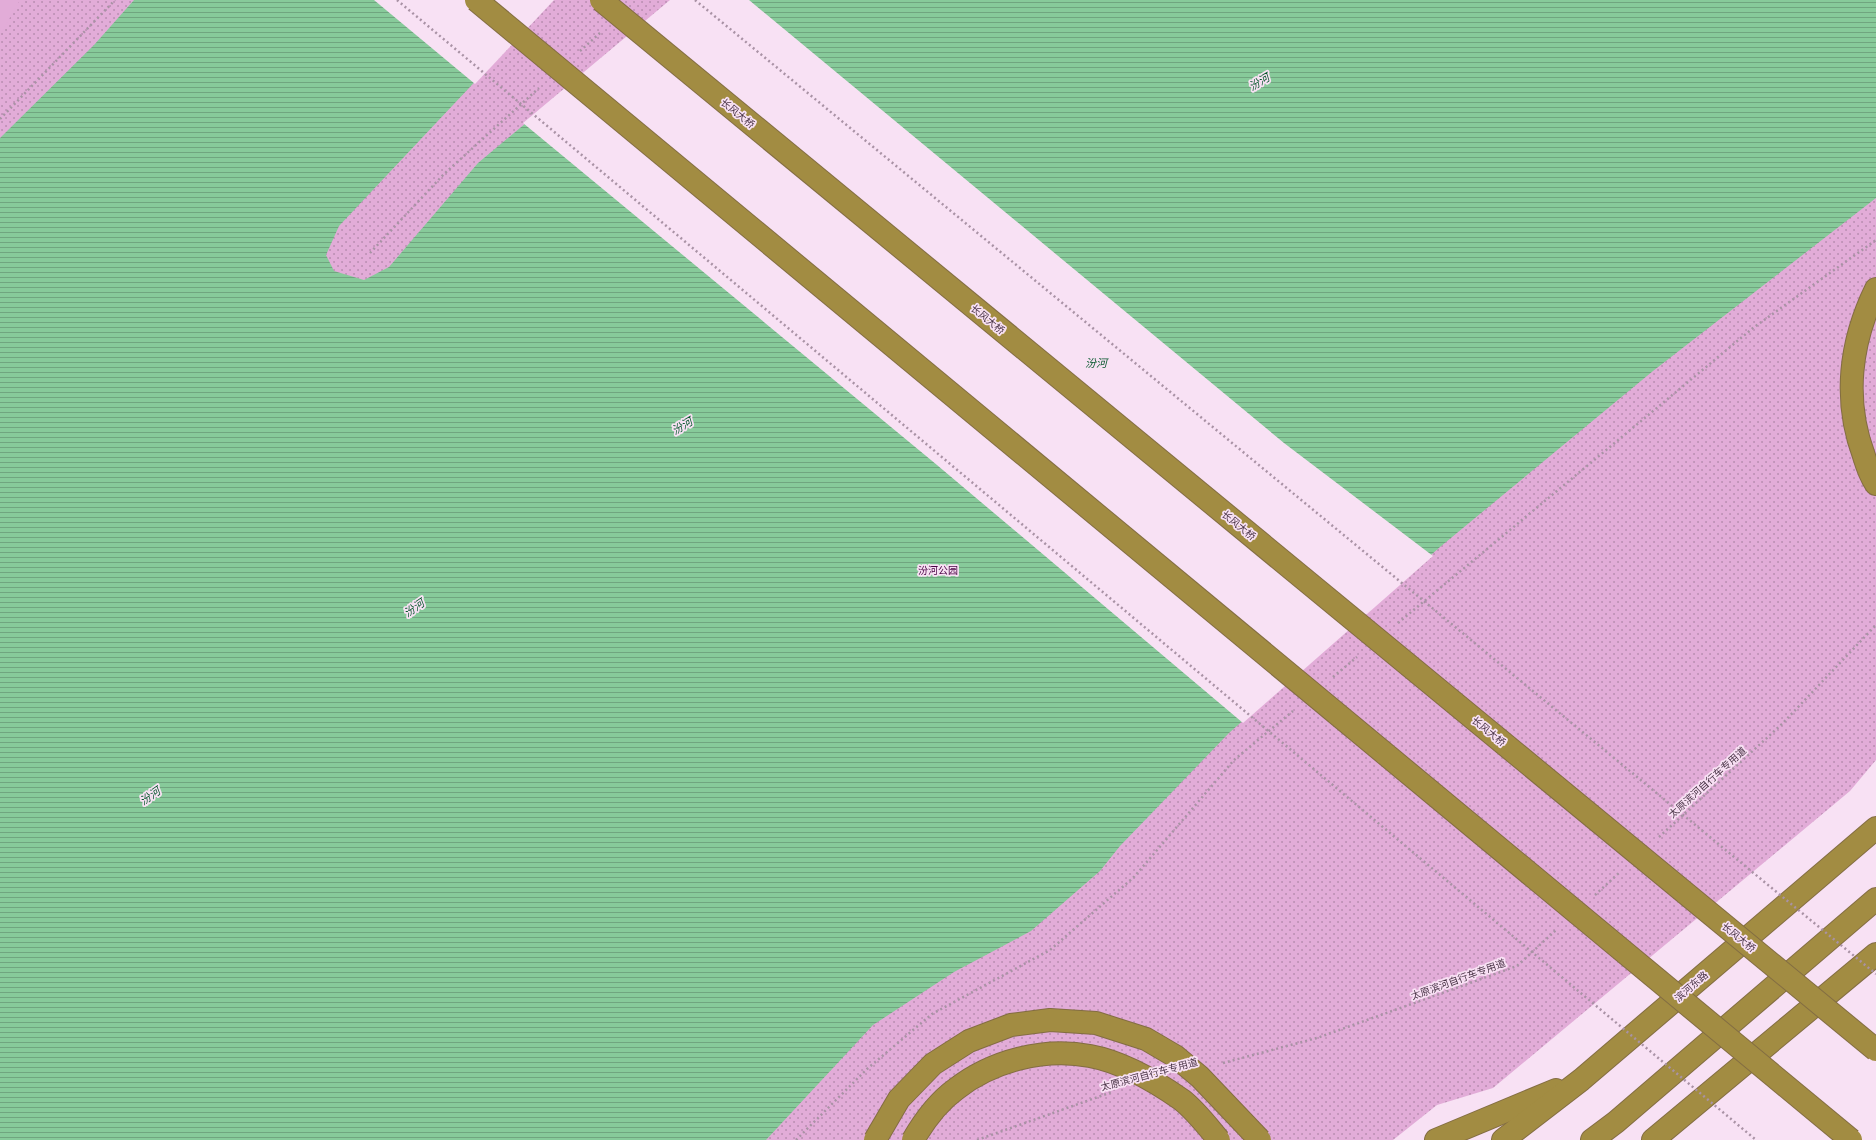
<svg xmlns="http://www.w3.org/2000/svg" width="1876" height="1140" viewBox="0 0 1876 1140" font-family="Helvetica,'Noto Sans SC',sans-serif">
<style>
.park{fill:url(#park-dots)}
.pitch{fill:#e2acd8}
.water{fill:url(#water-rules)}
.pier{fill:#f8e1f4}
.lines{fill:none;stroke-linecap:round;stroke-linejoin:round}
.highway-casing{stroke:#836d43;stroke-width:24}
.path{stroke:#a992a5;stroke-width:2.5;stroke-dasharray:2 3;stroke-linecap:butt}
.highway{stroke:#a28c42;stroke-width:22}
.highway-bridge-casing{stroke:#836d43;stroke-width:24;stroke-linecap:butt}
.path-bridge{stroke:#a992a5;stroke-width:2.5;stroke-dasharray:2 3;stroke-linecap:butt}
.highway-bridge{stroke:#a28c42;stroke-width:22}
.labels{text-anchor:middle;stroke-width:3.5;stroke-linejoin:round;paint-order:stroke}
.street-label{font-size:10px;fill:#493346;stroke:#f8e1f4}
.park-label{font-size:10px;fill:#490043;stroke:#f8e1f4}
.water-label{font-size:11px;font-style:italic;fill:#06582c;stroke:#f8e1f4}
</style>
<defs>
<pattern id="park-dots" width="8" height="8" patternUnits="userSpaceOnUse"><rect width="8" height="8" fill="#e2acd8"/><path d="M2 2h.1M6 6h.1" fill="none" stroke="#b98db1" stroke-width="1.8" stroke-linecap="round"/></pattern>
<pattern id="water-rules" width="6" height="5" patternUnits="userSpaceOnUse"><rect width="6" height="5" fill="#87ca9a"/><path d="M0 2.5h6" fill="none" stroke="#70a57f"/></pattern>
</defs>
<rect width="100%" height="100%" fill="#f8e1f4"/>
<!-- park -->
<path class="park" d="M0 0H1876V760L1850 791 1493 1088 1437 1105 1393 1140H0Z"/>
<!-- pitch -->
<path class="pitch" d="M0 0H20L0 35Z"/>
<!-- water -->
<path class="water" d="M134 0H552L339 226 326 255 334 271 364 280 389 267 478 163 673 0H1876V198L1653 371 1440 547 1229 733 1120 846 1100 871 1031 931 954 972 873 1025 766 1140H0V138L94 45Z"/>
<!-- pier -->
<g class="pier">
<path d="M374 0H554L475 84Z"/>
<path d="M670 0H749L1284 443 1433 556 1243 723 937 465 523 123Z"/>
</g>
<g class="lines">
<!-- highway casing -->
<g class="highway-casing">
<g id="highway">
<path d="M1876 289C1850 342 1843 400 1864 456 1867 466 1870 475 1876 484"/>
<path d="M1436 1140 1556 1090"/>
<path d="M1503 1140 1581 1080 1876 828"/>
<path d="M1592 1140 1616 1122 1876 899"/>
<path d="M1653 1140 1876 954"/>
</g>
</g>
<!-- path -->
<g class="path">
<path d="M580 51 600 33"/>
<path d="M0 119 115 0"/>
<path d="M370 253 444 174 539 88"/>
<path d="M1398 623 1753 328 1876 240"/>
<path d="M1333 677 1357 657"/>
<path d="M1659 837 1782 724 1876 625"/>
<path d="M1595 895 1620 872"/>
<path d="M1223 1063 1317 1038 1517 966 1556 930"/>
<path d="M796 1140 867 1069 932 1014 1050 950 1134 877 1234 760 1293 711"/>
<path d="M977 1140 1112 1092"/>
</g>
<!-- highway -->
<use href="#highway" class="highway"/>
<!-- highway-bridge casing -->
<g class="highway-bridge-casing">
<g id="highway-bridge">
<path d="M476 0 1851 1140"/>
<path d="M601 0 1876 1050"/>
<path d="M875 1140 899 1099 933 1064 969 1041 1011 1025 1050 1020 1096 1023 1146 1039 1175 1056 1200 1077 1260 1140"/>
<path d="M913 1140C924 1121 938 1102 956 1089 992 1061 1044 1047 1090 1056 1123 1062 1155 1081 1182 1100 1196 1111 1208 1127 1219 1140"/>
</g>
</g>
<!-- path-bridge -->
<g class="path-bridge">
<path d="M397 0 1756 1140"/>
<path d="M695 0 1876 974"/>
</g>
<!-- highway-bridge -->
<use href="#highway-bridge" class="highway-bridge"/>
</g>
<g class="labels">
<!-- street labels -->
<g class="street-label">
<text transform="translate(738 113) rotate(39)" y="4">长风大桥</text>
<text transform="translate(988 319) rotate(39)" y="4">长风大桥</text>
<text transform="translate(1239 525) rotate(39)" y="4">长风大桥</text>
<text transform="translate(1489 731) rotate(39)" y="4">长风大桥</text>
<text transform="translate(1707 782) rotate(-42)" y="4">太原滨河自行车专用道</text>
<text transform="translate(1739 937) rotate(39)" y="4">长风大桥</text>
<text transform="translate(1458 979) rotate(-20)" y="4">太原滨河自行车专用道</text>
<text transform="translate(1691 986) rotate(-41)" y="4">滨河东路</text>
<text transform="translate(1149 1074) rotate(-15)" y="4">太原滨河自行车专用道</text>
</g>
<!-- park labels -->
<g class="park-label">
<text x="938" y="574">汾河公园</text>
</g>
<!-- water labels -->
<g class="water-label">
<text transform="translate(1259 82) rotate(-31)" y="4">汾河</text>
<text x="1096" y="367">汾河</text>
<text transform="translate(682 426) rotate(-31)" y="4">汾河</text>
<text transform="translate(414 608) rotate(-35)" y="4">汾河</text>
<text transform="translate(150 796) rotate(-35)" y="4">汾河</text>
</g>
</g>
</svg>
